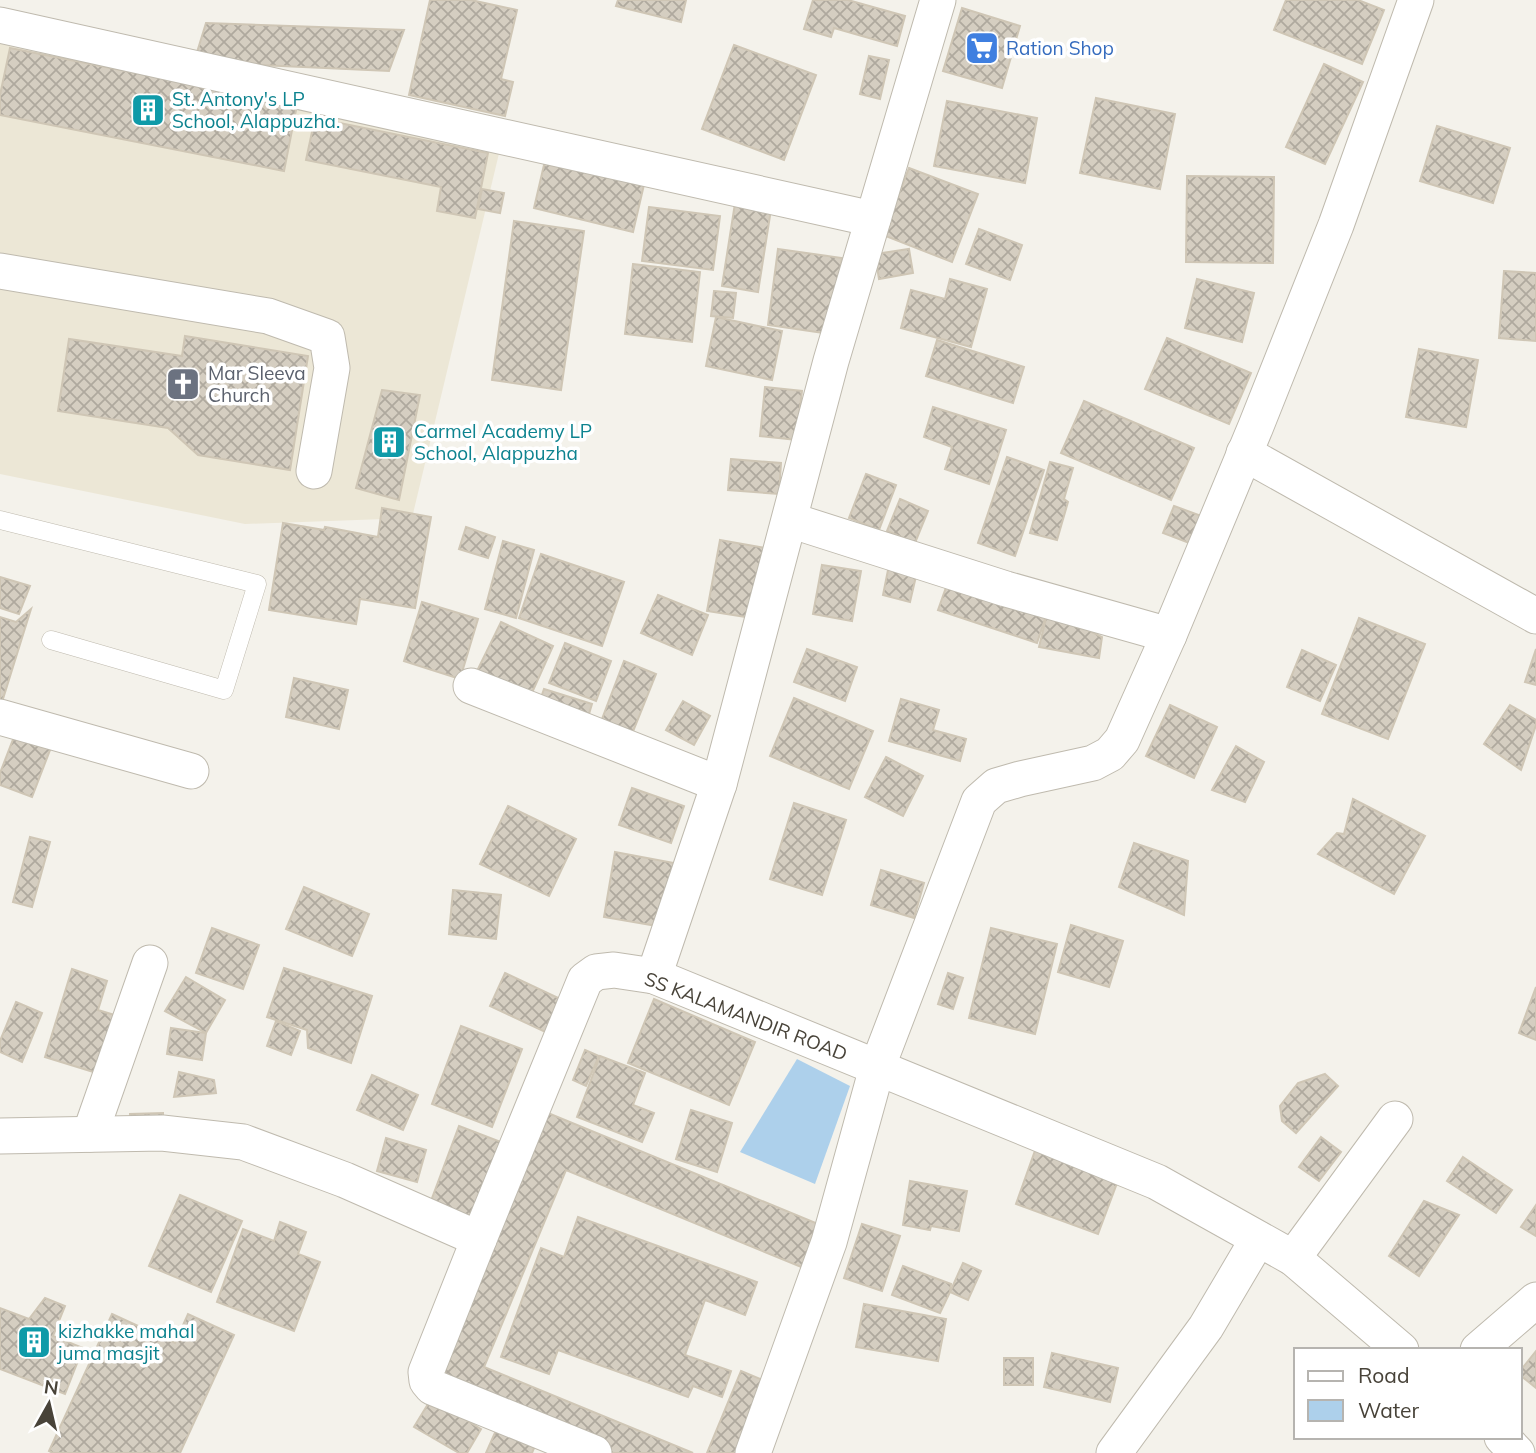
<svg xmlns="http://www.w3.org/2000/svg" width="1536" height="1453" viewBox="0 0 1536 1453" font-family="Mulish,sans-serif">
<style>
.education{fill:#ece7d6}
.water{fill:#add0eb}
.building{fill:url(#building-cross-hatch);stroke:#cfc6b5;stroke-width:2}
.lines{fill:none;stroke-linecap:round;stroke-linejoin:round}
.service-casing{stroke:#bfbaae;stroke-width:19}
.minor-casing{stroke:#bfbaae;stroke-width:37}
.service{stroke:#fff;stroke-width:18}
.minor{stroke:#fff;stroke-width:35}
.labels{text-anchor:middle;stroke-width:7;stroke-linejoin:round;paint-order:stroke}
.shop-label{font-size:19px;fill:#366cbe;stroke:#fff;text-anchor:start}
.culture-label{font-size:19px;fill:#0d838f;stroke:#fff;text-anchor:start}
.worship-label{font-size:19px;fill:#5b616d;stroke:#fff;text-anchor:start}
.street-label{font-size:19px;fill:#484339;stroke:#fff}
</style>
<defs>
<pattern id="building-cross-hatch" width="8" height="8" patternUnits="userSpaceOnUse" patternTransform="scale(1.75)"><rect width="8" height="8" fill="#d5cec1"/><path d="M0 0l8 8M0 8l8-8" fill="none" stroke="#afa99e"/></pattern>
</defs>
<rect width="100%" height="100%" fill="#f4f2eb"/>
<!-- education -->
<path class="education" d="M0 38 501 145 412 518 245 524 0 474Z"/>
<!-- water -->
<path class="water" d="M797 1059 850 1086 815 1184 740 1152Z"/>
<!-- building -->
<g class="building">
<path d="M430 0H471L517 10 501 79 513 82 505 116 409 95Z"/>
<path d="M618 0H686L681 22 616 6Z"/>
<path d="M813 0H848L905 16 897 46 834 28 831 37 804 29Z"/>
<path d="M1286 0H1358L1384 10 1362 64 1274 30Z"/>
<path d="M962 8 1020 26 1002 88 943 71Z"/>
<path d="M206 23 404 30 389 71 194 62Z"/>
<path d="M734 45 816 75 784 160 702 129Z"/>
<path d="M10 48 297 105 284 171 0 115V95Z"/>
<path d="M869 56 889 60 880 99 860 94Z"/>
<path d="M1324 64 1363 82 1325 164 1286 147Z"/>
<path d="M1096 98 1175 114 1160 189 1080 173Z"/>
<path d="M947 101 1037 118 1025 183 934 166Z"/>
<path d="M315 118 488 153 475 218 437 211 441 187 306 160Z"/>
<path d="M1437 126 1510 148 1493 203 1420 181Z"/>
<path d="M547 152 646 176 633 232 534 208Z"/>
<path d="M909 168 978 194 952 262 883 235Z"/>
<path d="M1187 176 1274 177 1273 263 1186 262Z"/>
<path d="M482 189 504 193 500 213 478 209Z"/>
<path d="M736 197 772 203 758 292 722 286Z"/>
<path d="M649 207 720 216 713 270 642 261Z"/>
<path d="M514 221 584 231 561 390 492 380Z"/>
<path d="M979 229 1022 245 1010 280 966 264Z"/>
<path d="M778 249 842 258 831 334 768 325Z"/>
<path d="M909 249 913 273 879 279 875 254Z"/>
<path d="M633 264 700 272 692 342 625 334Z"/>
<path d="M1504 271 1536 273V341L1499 338Z"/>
<path d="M950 279 987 289 971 347 901 328 911 290 945 299Z"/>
<path d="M1197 279 1254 293 1242 342 1185 328Z"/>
<path d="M714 291 736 293 733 318 711 316Z"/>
<path d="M716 317 782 331 772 380 706 366Z"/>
<path d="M185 336 308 356 290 470 198 455 168 428 58 411 69 339 182 356Z"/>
<path d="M1167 338 1251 373 1229 424 1145 389Z"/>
<path d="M937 340 1024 367 1013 403 926 376Z"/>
<path d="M1419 349 1478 360 1466 427 1406 417Z"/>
<path d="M765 387 802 391 796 440 760 436Z"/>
<path d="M382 390 420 395 399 500 356 488Z"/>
<path d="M1084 401 1194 448 1171 500 1061 453Z"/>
<path d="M933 407 1006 430 989 484 945 469 952 447 924 437Z"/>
<path d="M1007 457 1044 470 1015 556 978 543Z"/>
<path d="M731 459 781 463 779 494 728 490Z"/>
<path d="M1050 462 1073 468 1064 499 1068 502 1057 540 1030 533Z"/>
<path d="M866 474 896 485 879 530 849 518Z"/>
<path d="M900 499 928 511 915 543 887 531Z"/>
<path d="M1174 506 1207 518 1197 546 1163 533Z"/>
<path d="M382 508 431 517 415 608 360 599 356 624 269 610 283 523 324 530 325 527 378 537Z"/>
<path d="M466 527 495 537 488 558 459 549Z"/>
<path d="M720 540 771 549 759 619 707 611Z"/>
<path d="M503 541 534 550 516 618 485 609Z"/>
<path d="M541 554 624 582 602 646 519 618Z"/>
<path d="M822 565 861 571 852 621 813 614Z"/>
<path d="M889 565 917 572 910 602 883 595Z"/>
<path d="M950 576 1048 610 1037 643 938 610Z"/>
<path d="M0 577 30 586 19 614 0 608Z"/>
<path d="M658 595 708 615 692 655 641 633Z"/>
<path d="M422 602 478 619 460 679 404 661Z"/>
<path d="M31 609 2 702 0 701V617L16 622Z"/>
<path d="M1048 610 1102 637 1099 658 1039 647Z"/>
<path d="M1359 618 1425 644 1388 739 1322 714Z"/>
<path d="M501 622 553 646 531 695 477 671Z"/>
<path d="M565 643 611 661 596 701 549 683Z"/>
<path d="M807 649 857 667 845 701 794 682Z"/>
<path d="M1536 649V685L1525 682Z"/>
<path d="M1302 650 1336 665 1320 701 1287 687Z"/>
<path d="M624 661 656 674 630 739 599 727Z"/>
<path d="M294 678 348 690 339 729 286 717Z"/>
<path d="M544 689 592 704 586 724 537 709Z"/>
<path d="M794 698 873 731 849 789 770 756Z"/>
<path d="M901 699 939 710 933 730 966 739 960 761 889 741Z"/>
<path d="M683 701 710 716 694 745 666 730Z"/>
<path d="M1170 705 1217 727 1194 778 1146 756Z"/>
<path d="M1510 705 1536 720V725L1521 770 1484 744Z"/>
<path d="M19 724 55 737 32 797 0 785V773Z"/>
<path d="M1236 746 1264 762 1245 802 1212 790Z"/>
<path d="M886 757 923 776 903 816 865 797Z"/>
<path d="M632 788 684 806 671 843 619 825Z"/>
<path d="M1353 799 1425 836 1394 894 1318 854 1337 833 1344 834Z"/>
<path d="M794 803 846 820 822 895 770 879Z"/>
<path d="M508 806 576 839 549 896 480 864Z"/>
<path d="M30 837 50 842 32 907 13 902Z"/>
<path d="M1134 843 1188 861 1184 915 1119 887Z"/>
<path d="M615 852 674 863 663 927 604 917Z"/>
<path d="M881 870 924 883 914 918 871 905Z"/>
<path d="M304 887 369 914 352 956 286 929Z"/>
<path d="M453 890 501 895 496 939 449 934Z"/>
<path d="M1071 925 1123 941 1109 987 1058 972Z"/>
<path d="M212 928 259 945 243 989 196 973Z"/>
<path d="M991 928 1057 944 1035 1034 969 1018Z"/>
<path d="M284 968 372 996 351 1063 308 1048 307 1030 267 1017Z"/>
<path d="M72 969 107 981 98 1010 121 1017 103 1075 45 1057Z"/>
<path d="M505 973 571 1004 556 1037 490 1006Z"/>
<path d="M948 973 963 978 953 1009 938 1004Z"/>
<path d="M186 977 225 1000 206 1033 165 1011Z"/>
<path d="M1536 987V1040L1519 1033Z"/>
<path d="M654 999 755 1042 729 1105 628 1063Z"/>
<path d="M16 1002 42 1013 22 1062 0 1052V1041Z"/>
<path d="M276 1021 300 1031 291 1055 267 1046Z"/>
<path d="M461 1026 522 1049 492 1127 432 1104Z"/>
<path d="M171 1028 206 1033 202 1060 167 1054Z"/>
<path d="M585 1050 599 1056 586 1086 573 1080Z"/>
<path d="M600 1056 645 1073 633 1105 654 1113 642 1142 577 1117Z"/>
<path d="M179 1072 214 1080 216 1093 174 1097Z"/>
<path d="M1325 1074 1338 1086 1296 1133 1282 1121 1280 1106 1298 1083Z"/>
<path d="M372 1075 418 1095 403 1130 357 1110Z"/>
<path d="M691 1110 732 1123 717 1172 676 1159Z"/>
<path d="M543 1111 823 1226 806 1269 566 1170 484 1367 693 1453H613L433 1379Z"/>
<path d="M163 1113V1125L130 1126V1114Z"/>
<path d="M459 1126 501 1142 470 1224 428 1209Z"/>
<path d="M1321 1137 1341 1152 1319 1181 1299 1167Z"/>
<path d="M386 1138 426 1150 417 1182 377 1171Z"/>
<path d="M1037 1145 1120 1175 1098 1234 1016 1204Z"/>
<path d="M1463 1157 1512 1190 1496 1213 1447 1181Z"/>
<path d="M910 1181 967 1191 959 1231 931 1226 930 1230 903 1225Z"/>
<path d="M180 1195 242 1221 211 1292 149 1266Z"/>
<path d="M1424 1201 1459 1215 1419 1276 1389 1256Z"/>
<path d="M1536 1205V1236L1521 1227Z"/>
<path d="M578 1217 757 1282 745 1315 705 1300 685 1355 731 1371 722 1397 693 1386 688 1397 558 1350 549 1374 501 1357 541 1248 564 1257Z"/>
<path d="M280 1222 306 1232 298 1254 320 1262 294 1331 217 1302 243 1229 274 1241Z"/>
<path d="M862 1224 900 1236 882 1291 844 1278Z"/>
<path d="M963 1263 981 1271 968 1300 950 1292Z"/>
<path d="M903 1266 951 1284 950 1292 940 1313 892 1295Z"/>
<path d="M45 1298 65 1306 53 1336 83 1348 65 1394 0 1369V1308L29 1319Z"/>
<path d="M864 1304 946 1319 938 1361 856 1347Z"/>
<path d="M112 1314 175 1343 188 1314 234 1335 180 1453H53L49 1451Z"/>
<path d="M1536 1351V1388L1520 1375V1371Z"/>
<path d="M1052 1353 1118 1368 1110 1402 1044 1387Z"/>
<rect x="1004" y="1358" width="29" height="27"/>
<path d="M741 1371 770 1383 741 1453H707Z"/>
<path d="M431 1399 481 1429 467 1453H459L414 1427Z"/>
<path d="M501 1419 539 1436 532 1453H486Z"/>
</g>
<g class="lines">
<!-- service casing -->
<g class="service-casing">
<path id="service" d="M0 520 257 584 224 690 51 640"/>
</g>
<!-- minor casing -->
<g class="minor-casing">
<g id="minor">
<path d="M0 25 873 219"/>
<path d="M0 271 268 316 327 337 332 368 314 471"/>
<path d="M1244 453 1536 616"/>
<path d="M790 520 1006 589 1169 635"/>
<path d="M471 686 719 784"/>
<path d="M0 717 191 771"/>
<path d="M654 976 719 784 831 361 938 0"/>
<path d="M90 1134 150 963"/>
<path d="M0 1136 162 1133 243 1142 345 1180 479 1239 585 980 596 972 614 970 654 976 1157 1182 1293 1258 1401 1350"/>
<path d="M479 1239 426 1372 427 1381 432 1387 594 1453"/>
<path d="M1293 1258 1395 1119"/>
<path d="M1478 1350 1536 1300"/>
<path d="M1502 1437 1517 1453"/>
<path d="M753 1453 829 1242 877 1068 979 801 996 786 1020 779 1093 763 1110 754 1122 740 1169 635 1256 426 1336 225 1416 0"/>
<path d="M1114 1453 1206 1327 1258 1239"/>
</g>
</g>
<!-- service -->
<use href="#service" class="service"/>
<!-- minor -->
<use href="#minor" class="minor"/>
</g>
<!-- icons -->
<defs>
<g id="supermarket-square" transform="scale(1.75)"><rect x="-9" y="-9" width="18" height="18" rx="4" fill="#3f7fe0" stroke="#fff"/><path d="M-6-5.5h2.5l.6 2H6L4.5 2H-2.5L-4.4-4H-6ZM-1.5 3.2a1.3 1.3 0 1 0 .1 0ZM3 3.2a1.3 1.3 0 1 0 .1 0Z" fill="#fff"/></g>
<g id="building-square" transform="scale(1.75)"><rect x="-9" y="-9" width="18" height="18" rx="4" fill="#0f9aa8" stroke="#fff"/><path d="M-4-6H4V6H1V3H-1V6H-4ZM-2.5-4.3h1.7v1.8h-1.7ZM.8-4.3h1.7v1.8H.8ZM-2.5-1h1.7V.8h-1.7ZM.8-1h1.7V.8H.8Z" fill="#fff"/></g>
<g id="church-square" transform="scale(1.75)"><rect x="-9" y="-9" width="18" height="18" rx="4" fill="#6b7280" stroke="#fff"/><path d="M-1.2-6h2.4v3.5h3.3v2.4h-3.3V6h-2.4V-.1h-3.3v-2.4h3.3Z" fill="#fff"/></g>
</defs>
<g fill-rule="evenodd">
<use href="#supermarket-square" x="982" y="48"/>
<use href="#building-square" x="148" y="110"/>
<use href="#church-square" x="183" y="384"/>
<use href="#building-square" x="389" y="442"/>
<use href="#building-square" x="34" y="1342"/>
</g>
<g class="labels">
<!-- shop labels -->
<g class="shop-label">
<text x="1006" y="55">Ration Shop</text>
</g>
<!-- culture labels -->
<g class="culture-label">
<text x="172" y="106">St. Antony's LP<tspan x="172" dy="22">School, Alappuzha.</tspan></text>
<text x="414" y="438">Carmel Academy LP<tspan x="414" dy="22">School, Alappuzha</tspan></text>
<text x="58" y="1338">kizhakke mahal<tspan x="58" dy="22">juma masjit</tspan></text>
</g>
<!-- worship labels -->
<g class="worship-label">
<text x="208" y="380">Mar Sleeva<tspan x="208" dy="22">Church</tspan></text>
</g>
<!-- street labels -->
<g class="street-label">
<text transform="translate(746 1016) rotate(21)" y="7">SS KALAMANDIR ROAD</text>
</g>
</g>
<!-- legend -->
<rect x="1294" y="1348" width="228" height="91" fill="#ffffff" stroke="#b6b4b0" stroke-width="2"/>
<rect x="1308" y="1371" width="35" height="10" fill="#ffffff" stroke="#b6b4b0" stroke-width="2"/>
<text x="1358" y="1383" font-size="21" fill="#484339">Road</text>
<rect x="1308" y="1400" width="35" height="21" fill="#add0eb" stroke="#b6b4b0" stroke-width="2"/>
<text x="1358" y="1418" font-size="21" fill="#484339">Water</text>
<!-- north arrow -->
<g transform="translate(49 1404) rotate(8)" stroke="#ffffff" stroke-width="5" paint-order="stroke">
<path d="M0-5L12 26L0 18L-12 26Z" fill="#484339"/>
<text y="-10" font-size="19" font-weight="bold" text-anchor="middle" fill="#484339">N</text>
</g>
</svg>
